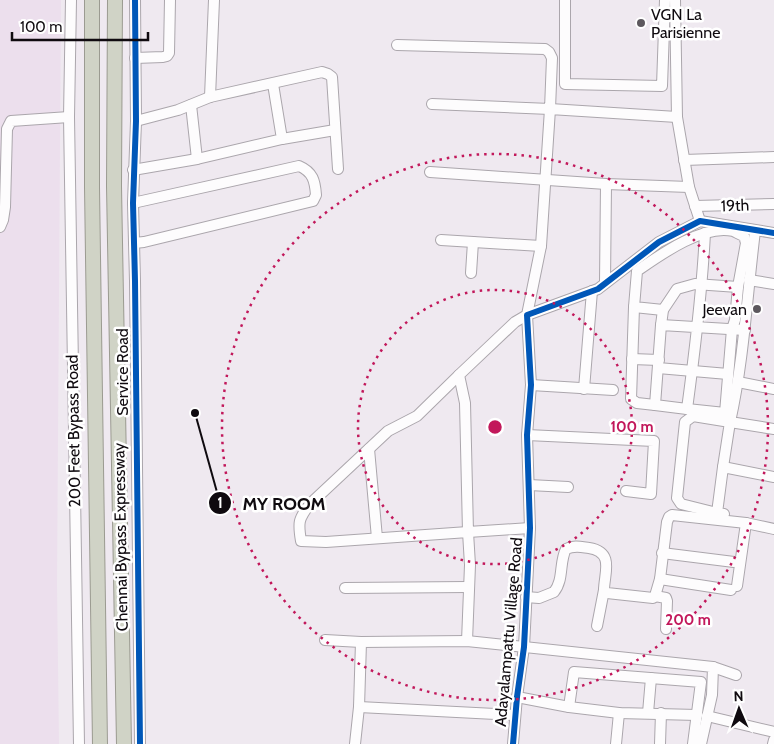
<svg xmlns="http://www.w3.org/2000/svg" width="774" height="744" viewBox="0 0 774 744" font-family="Cabin,sans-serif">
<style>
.built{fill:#ecdfed}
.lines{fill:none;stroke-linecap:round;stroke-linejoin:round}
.minor-casing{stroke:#aba6ac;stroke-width:12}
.highway-casing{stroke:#9b9b91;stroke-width:16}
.minor{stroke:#fdfcfd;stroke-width:10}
.highway{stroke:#d0d3c6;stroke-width:14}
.cycleway-casing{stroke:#fff;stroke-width:9}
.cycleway{stroke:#0057b8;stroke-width:6}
.ring{fill:none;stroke:#c2185b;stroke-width:2.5;stroke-dasharray:2.5 5}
.poi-dot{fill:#5d585e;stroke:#fff;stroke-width:2}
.labels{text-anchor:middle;stroke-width:5;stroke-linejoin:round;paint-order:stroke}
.poi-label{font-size:16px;fill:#0f0a0f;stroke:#fff;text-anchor:start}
.street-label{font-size:16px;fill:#0f0a0f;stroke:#fff}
.centre{fill:#c2185b;stroke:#fff;stroke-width:2.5}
.ring-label{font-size:15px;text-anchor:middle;font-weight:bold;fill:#c2185b;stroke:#fff;stroke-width:5;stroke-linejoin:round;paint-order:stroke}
.leader{fill:none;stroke:#0f0a0f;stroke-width:2}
.callout-dot{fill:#0f0a0f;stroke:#fff;stroke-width:2}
.mark-label{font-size:15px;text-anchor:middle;font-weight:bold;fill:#fff}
.callout-label{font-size:18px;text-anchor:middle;font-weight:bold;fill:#0f0a0f;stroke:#fff;stroke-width:5;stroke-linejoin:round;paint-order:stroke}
</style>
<rect width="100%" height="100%" fill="#efe9f0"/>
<!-- built -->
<path class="built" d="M0 0H61L57 585 59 744H0Z"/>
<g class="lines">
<!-- minor casing -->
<g class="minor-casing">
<g id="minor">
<path d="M71 0 69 117 79 744"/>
<path d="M135 0 136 121 133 203 135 281 140 744"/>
<path d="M565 0V84L662 86 665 0"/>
<path d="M675 0 677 117 689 187 700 221"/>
<path d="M397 45 545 49 549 52 552 58 550 109 432 104"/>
<path d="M135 58 163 57 167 56 169 53 170 0"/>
<path d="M210 97 214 0"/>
<path d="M191 105 197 159"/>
<path d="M136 121 178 110 210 97 322 72 328 74 332 77 338 169"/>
<path d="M282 139 335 130"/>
<path d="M684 160 774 157"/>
<path d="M133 170 197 159 282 139 273 84"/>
<path d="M430 172 606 184 689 187"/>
<path d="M133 203 299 166C313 172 315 181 316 195L313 201 144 242 134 243"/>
<path d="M695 206 774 204"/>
<path d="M0 227 3 220 5 207 7 129 11 121 69 117"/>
<path d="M755 231C747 295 744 359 730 422L774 429"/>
<path d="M705 233C702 292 695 350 687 409L655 405 661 325 745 330"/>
<path d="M441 240 541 246"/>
<path d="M471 273 473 242"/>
<path d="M749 280 774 284"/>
<path d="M605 283 606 184"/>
<path d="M634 307 631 399 637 403 655 405"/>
<path d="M663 310 634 307 637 271C660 255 703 224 733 231 736 232 740 235 744 236L746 243 738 287 735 320 732 329 725 413 687 409"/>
<path d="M661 325 663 310 677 289 695 284 738 287"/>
<path d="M632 359 659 360"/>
<path d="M658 368 728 374"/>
<path d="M459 375 417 416 388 431 310 504C298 519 298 523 301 541L326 542 468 532 470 565 467 641"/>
<path d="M738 382 774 389"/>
<path d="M531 385 613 390"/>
<path d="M584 389 592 291"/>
<path d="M527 435 654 441 651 494 626 491"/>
<path d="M369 449 377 538"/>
<path d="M529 485 568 487"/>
<path d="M717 513 681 504 677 498 685 422 693 416 730 422 723 467"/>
<path d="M724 514 717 513 723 467 774 477"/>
<path d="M530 528 468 532 465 403 459 375 515 322 527 315 541 246 550 109 677 117"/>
<path d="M662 553 734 562"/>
<path d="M660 579 731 590"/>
<path d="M737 586 746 523"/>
<path d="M345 588 468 587"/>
<path d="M655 596 666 598 667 601 666 629"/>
<path d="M526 597 539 598 554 592C564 580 559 562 566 549 574 545 581 547 589 548 615 552 604 574 604 590L607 593 653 598 655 596 660 579 667 522 669 517 672 515 746 523 774 529"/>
<path d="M597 626 604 590"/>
<path d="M325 640 361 642"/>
<path d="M713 667 736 675"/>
<path d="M517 697 569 707 619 713 697 715"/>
<path d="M359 707 515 715"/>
<path d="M569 707 574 672 701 682 693 744"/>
<path d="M648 713 651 678"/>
<path d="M707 716 774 732"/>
<path d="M355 744 359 707 361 642 467 641 713 667 712 695 701 744"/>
<path d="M513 744 517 697 524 647 530 528 527 435 531 385 527 315 598 289 659 242 700 221 774 233"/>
<path d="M616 744 619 713"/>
<path d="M660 744 661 713"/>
<path d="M773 744 774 740"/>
</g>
</g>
<!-- highway casing -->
<g class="highway-casing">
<g id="highway">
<path d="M92 0V187L100 744"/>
<path d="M115 0 114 186 124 744"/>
</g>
</g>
<!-- minor -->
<use href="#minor" class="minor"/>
<!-- highway -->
<use href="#highway" class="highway"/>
<!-- cycleway casing -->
<g class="cycleway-casing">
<g id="cycleway">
<path d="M135 0 136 121 133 203 135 281 140 744"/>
<path d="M513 744 517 697 524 647 530 528 527 435 531 385 527 315 598 289 659 242 700 221 774 233"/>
</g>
</g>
<!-- cycleway -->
<use href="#cycleway" class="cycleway"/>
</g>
<!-- distance rings -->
<g class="ring">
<circle cx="495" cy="427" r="137"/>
<circle cx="495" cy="427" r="273"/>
</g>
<!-- markers -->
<g class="poi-dot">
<circle cx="641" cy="23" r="5"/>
<circle cx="757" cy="309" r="5"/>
</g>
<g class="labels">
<!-- poi labels -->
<g class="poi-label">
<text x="651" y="20">VGN La<tspan x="651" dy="18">Parisienne</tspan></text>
<text x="747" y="315" text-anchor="end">Jeevan</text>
</g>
<!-- street labels -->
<g class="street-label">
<text transform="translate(735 205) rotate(-2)" y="6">19th</text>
<text transform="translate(122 372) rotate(-90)" y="6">Service Road</text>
<text transform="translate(73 431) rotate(-91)" y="6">200 Feet Bypass Road</text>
<text transform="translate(120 537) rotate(-91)" y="6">Chennai Bypass Expressway</text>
<text transform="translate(508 632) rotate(-85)" y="6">Adayalampattu Village Road</text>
</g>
</g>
<circle cx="495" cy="427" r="8" class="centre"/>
<g class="ring-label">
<text x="632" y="432">100 m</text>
<text x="688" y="625">200 m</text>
</g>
<!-- callouts -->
<path class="leader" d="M195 413L220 503"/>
<g class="callout-dot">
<circle cx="195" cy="413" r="5"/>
<circle cx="220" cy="503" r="12"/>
</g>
<g class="mark-label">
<text x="220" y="508">1</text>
</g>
<g class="callout-label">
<text x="284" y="510">MY ROOM</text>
</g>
<!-- north arrow -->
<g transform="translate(739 709) rotate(358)" stroke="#ffffff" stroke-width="4" paint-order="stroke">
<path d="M0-4L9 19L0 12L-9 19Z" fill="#0f0a0f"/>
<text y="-8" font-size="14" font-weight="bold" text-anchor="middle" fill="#0f0a0f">N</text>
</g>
<!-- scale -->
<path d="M12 32v8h136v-8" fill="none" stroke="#0f0a0f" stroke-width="2.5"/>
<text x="20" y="32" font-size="15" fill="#0f0a0f" stroke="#ffffff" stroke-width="4" paint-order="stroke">100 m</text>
</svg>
